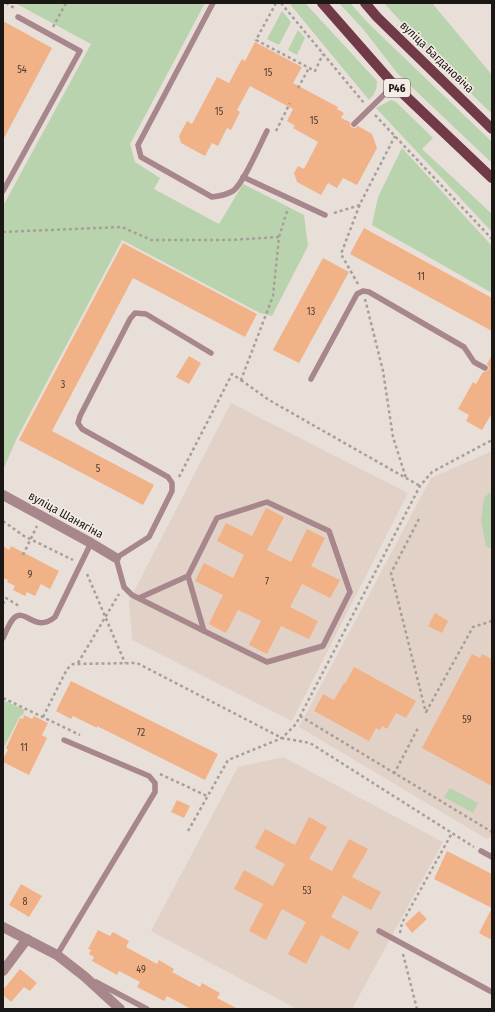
<svg xmlns="http://www.w3.org/2000/svg" width="495" height="1012" viewBox="0 0 495 1012" font-family="'Fira Sans Condensed',sans-serif">
<style>
.built{fill:#e1d1c6}
.green{fill:#b8d3ad}
.building{fill:#f1b288}
.lines{fill:none;stroke-linecap:round;stroke-linejoin:round}
.path{stroke:#a79f9a;stroke-width:2.5;stroke-dasharray:3 3;stroke-linecap:butt}
.lane{stroke:#a7868c;stroke-width:5.5}
.street{stroke:#a7868c;stroke-width:10}
.primary{stroke:#713a47;stroke-width:10}
.labels{text-anchor:middle;stroke-width:3;stroke-linejoin:round;paint-order:stroke}
.number-label{font-size:10px;fill:#503e32}
.shield{fill:#f6ece6;stroke:#5c5754;stroke-width:1}
.shield-label{font-size:11px;font-weight:bold;fill:#1a1715}
.street-label{font-size:12px;fill:#1a1715;stroke:#f6ece6}
</style>
<rect width="100%" height="100%" fill="#e9dfd9"/>
<!-- built -->
<g class="built">
<path d="M231 403 408 493 292 721 132 640 129 601Z"/>
<path d="M492 451V836L487 839 299 727 431 478Z"/>
<path d="M283 757 443 842 352 1009H297L151 931 238 767Z"/>
</g>
<!-- green -->
<g class="green">
<path d="M15 3H205L130 144 135 162 160 178 154 189 219 224 243 184 304 215 308 246 272 316 260 313 122 240 16 440 3 470V206L91 44Z"/>
<path d="M289 3H305L377 81C377 89 375 94 369 100Z"/>
<path d="M339 3H350L369 24 492 142V163L398 74 363 29Z"/>
<path d="M384 3H432L492 75V114L426 49Z"/>
<path d="M282 11 291 22 279 45 267 39Z"/>
<path d="M298 30 305 38 297 55 288 50Z"/>
<path d="M391 100 396 102 433 138 422 149 492 214V232L376 108Z"/>
<path d="M402 148 492 246V293L372 225 378 197Z"/>
<path d="M492 491V549L486 546 481 520 484 498Z"/>
<path d="M3 700 25 710 22 716H20L3 749Z"/>
<path d="M450 788 478 803 473 813 444 797Z"/>
</g>
<!-- building -->
<g class="building">
<path d="M3 21 52 48 3 140Z"/>
<path d="M255 42 302 67 293 83 338 107 337 109 344 113 341 118 350 122 351 127 355 128 358 126 372 134 377 148 357 185 343 178 337 188 328 183 321 195 297 182 294 173 298 166 304 169 318 142 293 128 295 126 287 121 293 109 250 86 237 110 240 112 231 130 227 128 218 146 212 143 205 156 181 143 179 136 187 121 192 124 217 77 229 83 242 59 245 61Z"/>
<path d="M364 228 492 298V331L350 254Z"/>
<path d="M123 243 257 314 245 337 133 278 52 431 154 485 143 505 19 440Z"/>
<path d="M323 258 349 272 299 363 273 350Z"/>
<path d="M492 355V413L482 430 466 421 469 415 458 409 473 382 476 384 483 372H485L488 370 489 368 487 364Z"/>
<path d="M189 356 201 363 189 384 176 377Z"/>
<path d="M266 508 284 517 267 550 291 562 307 529 325 538 311 566 340 580 330 598 302 584 290 607 318 621 309 639 281 626 267 654 249 645 261 621 238 610 226 633 209 624 223 595 195 581 204 563 233 578 244 555 217 541 226 523 252 536Z"/>
<path d="M3 546 9 550 11 546 59 571 50 589 41 584 35 596 27 592 25 596 13 590 15 586 7 582 8 580 3 578Z"/>
<path d="M435 613 448 621 442 633 428 626Z"/>
<path d="M472 654 480 658 482 654 492 659V786L422 748Z"/>
<path d="M354 667 416 701 406 718 396 713 387 729 382 726 380 730 376 728 369 741 314 711 323 694 334 700 344 683 345 684Z"/>
<path d="M71 681 218 754 205 780 97 726V728L73 716 71 719 56 711Z"/>
<path d="M24 715 32 719 34 716 48 723 42 735 47 738 29 775 3 762V759L8 750 6 748 20 718 23 719Z"/>
<path d="M177 800 190 806 184 818 171 812Z"/>
<path d="M309 817 327 827 309 859 332 871 349 839 368 849 352 877 381 892 371 910 343 895 331 917 359 932 349 950 321 935 306 964 288 954 306 922 282 909 266 940 249 931 263 904 234 889 244 870 273 886 285 864 255 848 265 829 295 845Z"/>
<path d="M447 851 492 874V940L479 933 492 908 434 879Z"/>
<path d="M21 884 42 896 29 917 9 905Z"/>
<path d="M419 911 427 919 412 933 405 924Z"/>
<path d="M98 930 110 936 113 932 129 941 126 947 157 964 159 960 174 969 172 972 200 987 202 983 220 993 217 998 238 1009H191L167 996 164 1001 137 987 140 982 119 971 117 975 92 961 94 957 89 954 91 950 88 949Z"/>
<path d="M20 969 37 983 30 991 24 987 11 1002 3 995V990Z"/>
</g>
<g class="lines">
<!-- path -->
<g class="path">
<path d="M6 3 16 9"/>
<path d="M276 3 256 40 315 71 323 54"/>
<path d="M281 3 364 103"/>
<path d="M53 27 66 3"/>
<path d="M298 88 309 68"/>
<path d="M375 115 492 239"/>
<path d="M276 131 290 103"/>
<path d="M334 213 360 205"/>
<path d="M3 232 122 227 151 240H228L279 237"/>
<path d="M358 284 341 254 360 204 395 136"/>
<path d="M365 299 383 371 393 437 406 478"/>
<path d="M241 380 269 400 420 486"/>
<path d="M179 477 232 374 241 380 273 296 279 237 288 208"/>
<path d="M419 519 391 573 426 713"/>
<path d="M3 521 24 536 73 560"/>
<path d="M23 555 37 526"/>
<path d="M87 574 125 663"/>
<path d="M3 604 6 598 19 606"/>
<path d="M78 663 119 594"/>
<path d="M3 698 80 735"/>
<path d="M426 712 473 627 492 621"/>
<path d="M300 716 492 832"/>
<path d="M43 717 67 669 73 664 137 663 282 738 310 743 474 847"/>
<path d="M160 774 207 796"/>
<path d="M394 774 419 726"/>
<path d="M188 831 228 760 282 738 296 724 420 486 432 472 492 440"/>
<path d="M400 933 402 923 452 833"/>
<path d="M403 954 417 1009"/>
</g>
<!-- lane -->
<g class="lane">
<path d="M213 3 138 145 141 157 212 197C220 196 226 195 233 191 244 183 260 144 267 131"/>
<path d="M354 124 394 85"/>
<path d="M243 177 325 215"/>
<path d="M3 191 80 51 18 17"/>
<path d="M311 379 357 294 363 291 369 292 464 347 474 362 485 368"/>
<path d="M139 598 188 576 217 518 267 502 329 531 350 592 323 646 267 662 204 631 188 576"/>
<path d="M204 631 132 595 124 587 116 558 149 537 172 491V483L168 477 82 429 78 423 80 416 130 319 135 313 146 314 211 353"/>
<path d="M3 638C6 632 9 623 14 618 25 607 35 634 55 617L91 543"/>
<path d="M481 851 492 857"/>
<path d="M379 931 492 992"/>
<path d="M57 955 155 792V783L149 776 64 740"/>
<path d="M96 982 147 1009"/>
</g>
<!-- street -->
<g class="street">
<path d="M3 495 91 543 116 558"/>
<path d="M3 927 57 955 84 976 120 1009"/>
<path d="M3 971 27 939"/>
</g>
<!-- primary -->
<g class="primary">
<path d="M322 3 394 85 492 178"/>
<path d="M365 3 377 17 492 129"/>
</g>
</g>
<g class="labels">
<!-- number labels -->
<g class="number-label">
<text x="22" y="73">54</text>
<text x="268" y="76">15</text>
<text x="219" y="115">15</text>
<text x="314" y="124">15</text>
<text x="421" y="280">11</text>
<text x="311" y="315">13</text>
<text x="63" y="388">3</text>
<text x="98" y="472">5</text>
<text x="30" y="578">9</text>
<text x="267" y="585">7</text>
<text x="467" y="723">59</text>
<text x="141" y="736">72</text>
<text x="24" y="751">11</text>
<text x="307" y="894">53</text>
<text x="25" y="905">8</text>
<text x="141" y="973">49</text>
</g>
<!-- shield labels -->
<rect class="shield" x="384" y="79" width="26" height="18" rx="3"/>
<g class="shield-label">
<text x="397" y="92">Р46</text>
</g>
<!-- street labels -->
<g class="street-label">
<text transform="translate(437 57) rotate(44)" y="4">вуліца Багдановіча</text>
<text transform="translate(66 515) rotate(29)" y="4">вуліца Шанягіна</text>
</g>
</g>
<!-- border -->
<rect width="495" height="1012" fill="none" stroke="#1a1715" stroke-width="8"/>
</svg>
